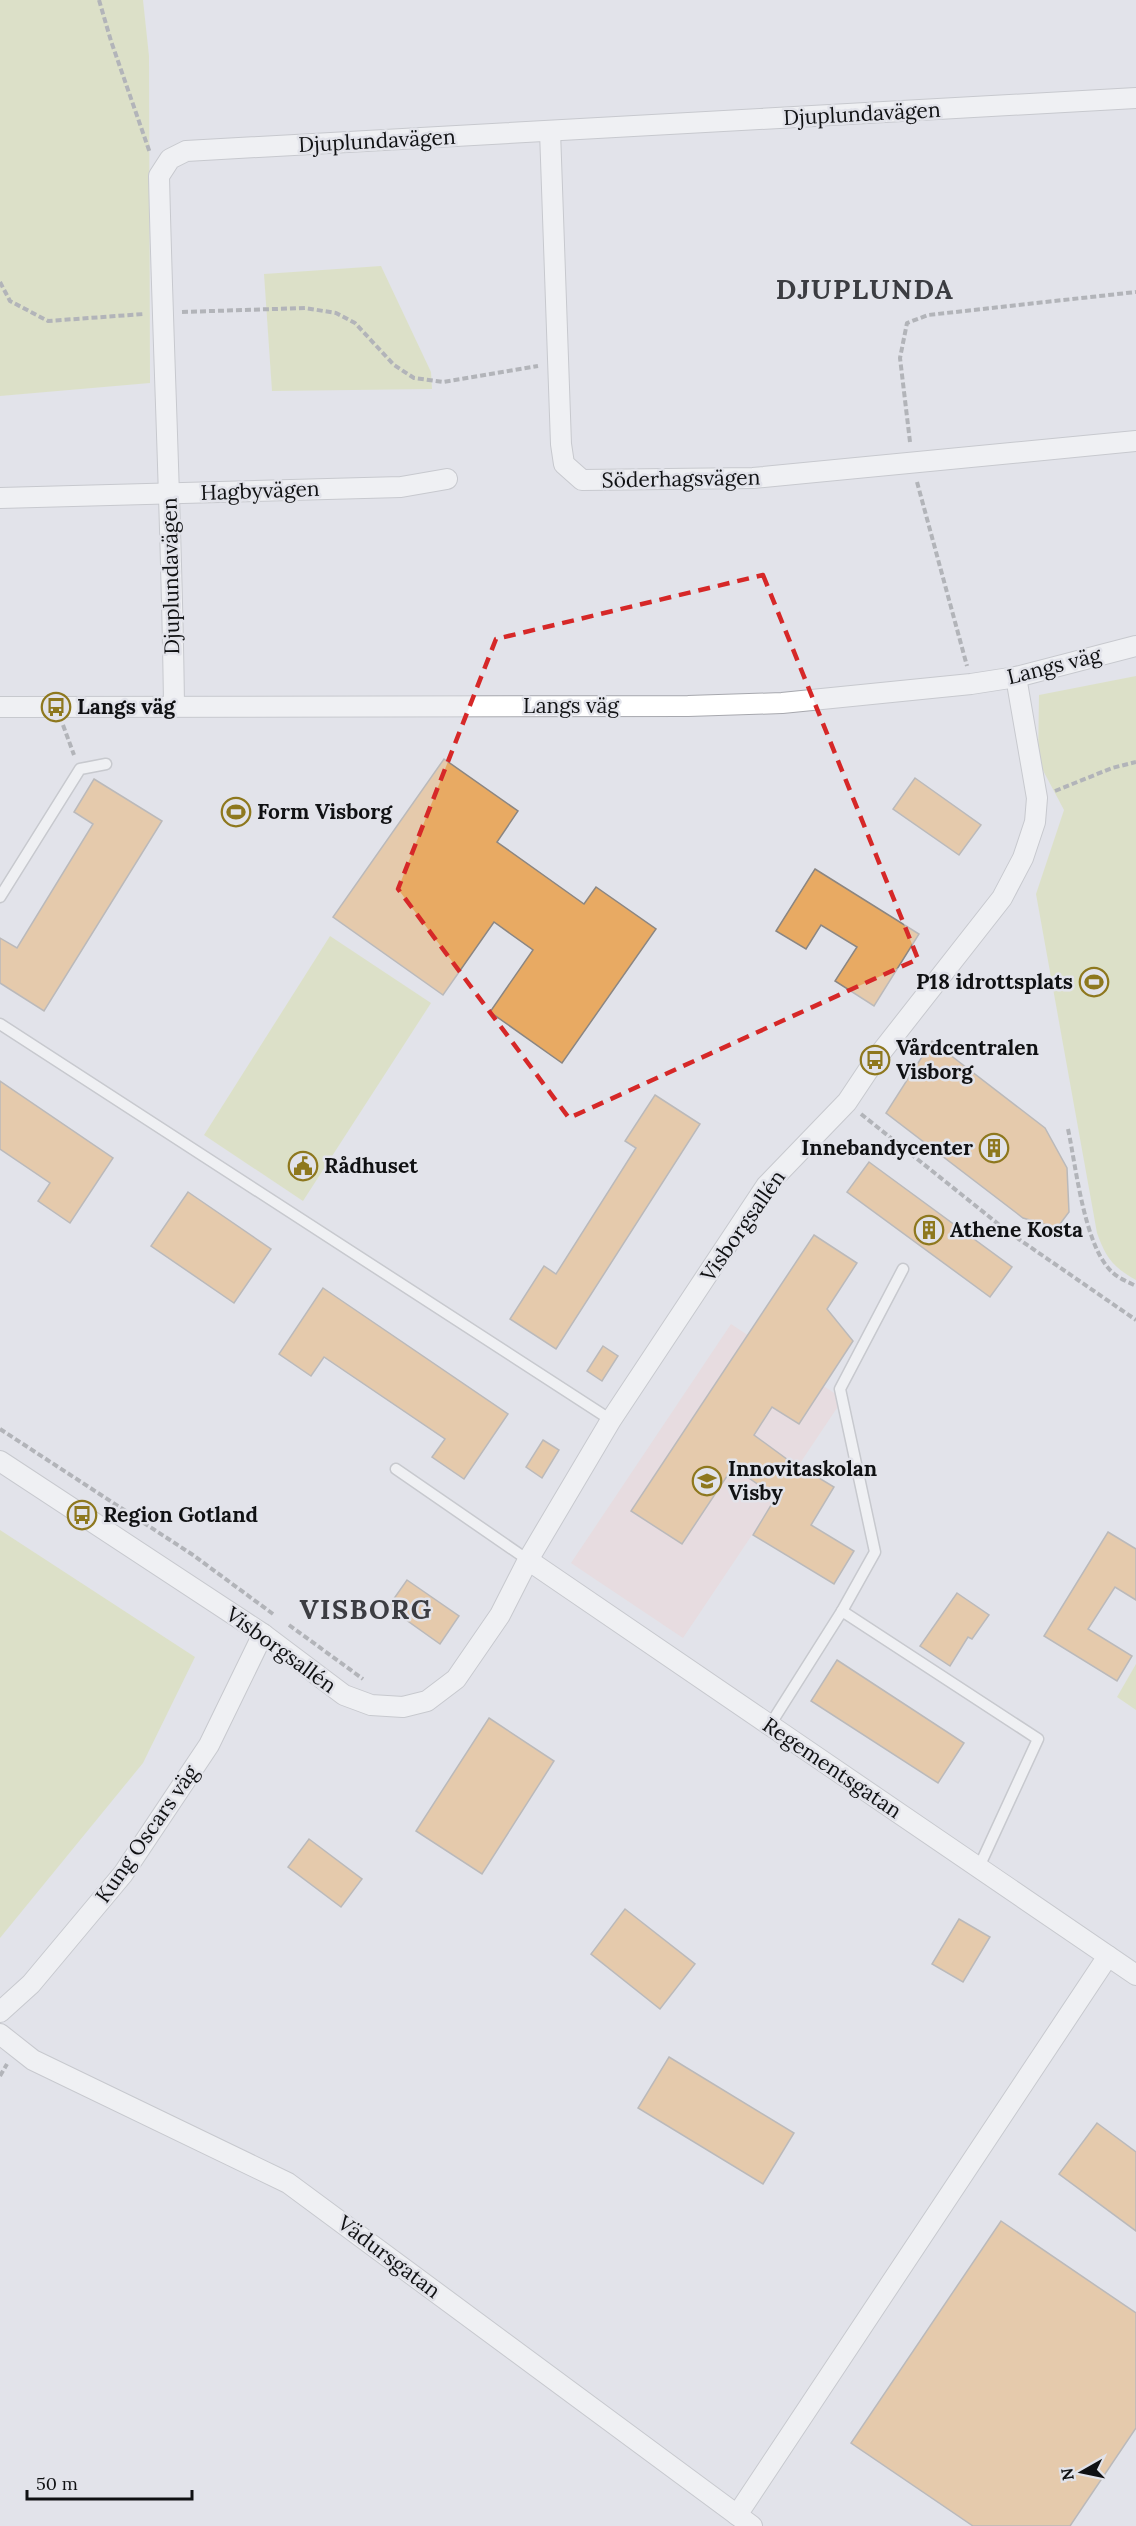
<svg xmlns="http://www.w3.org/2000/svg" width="1136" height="2526" viewBox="0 0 1136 2526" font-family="Lora,serif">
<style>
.education{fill:#edd2d4}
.green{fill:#d5dca1}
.building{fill:#e8aa63;stroke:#8b8682;stroke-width:1.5}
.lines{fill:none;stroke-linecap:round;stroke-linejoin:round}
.service-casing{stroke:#a7a8ae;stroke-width:13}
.minor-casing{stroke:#a7a8ae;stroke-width:22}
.path{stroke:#797a7f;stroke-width:4;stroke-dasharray:6 3;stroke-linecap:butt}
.service{stroke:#fff;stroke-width:10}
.minor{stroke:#fff;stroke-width:20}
.marked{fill:none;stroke:#d62828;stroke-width:4.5;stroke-dasharray:12 8;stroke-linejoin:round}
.labels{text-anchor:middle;stroke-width:5;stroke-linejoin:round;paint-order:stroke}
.street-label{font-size:21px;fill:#101113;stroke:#e2e3ea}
.poi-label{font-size:21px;font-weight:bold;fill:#101113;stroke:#e2e3ea;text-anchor:start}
.district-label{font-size:27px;font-weight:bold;letter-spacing:1.5px;fill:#3c3d42;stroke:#e2e3ea}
</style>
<rect width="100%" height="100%" fill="#e2e3ea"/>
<!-- education -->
<path class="education" d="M731 1324 843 1399 683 1638 571 1563Z"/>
<!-- green -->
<g class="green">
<path d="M0 0H143L149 56 150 383 0 396Z"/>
<path d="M381 266 431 372 432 389 272 391 264 274Z"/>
<path d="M1136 676V1280C1113 1267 1106 1258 1097 1233L1036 894 1064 810 1038 761 1039 695Z"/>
<path d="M330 936 431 1003 303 1201 204 1135Z"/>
<path d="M0 1530 195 1657 143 1763 0 1938Z"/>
<path d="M1136 1664V1710L1117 1697Z"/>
</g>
<!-- building -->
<g class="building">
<path d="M444 759 518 811 497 842 584 904 596 887 656 929 562 1063 490 1012 533 950 494 922 443 995 333 917Z"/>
<path d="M915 778 981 825 959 855 893 809Z"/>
<path d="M94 779 162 821 44 1011 0 983V938L17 948 93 824 74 812Z"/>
<path d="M815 869 919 934 874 1006 835 981 857 947 821 925 806 949 776 931Z"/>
<path d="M932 1041 1045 1128 1067 1168 1069 1212 1057 1228 1023 1218 886 1113Z"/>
<path d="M0 1081 113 1158 70 1223 38 1201 50 1183 0 1149Z"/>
<path d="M655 1095 700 1124 556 1349 510 1319 544 1266 556 1274 636 1148 625 1141Z"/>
<path d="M869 1162 1012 1267 990 1297 847 1192Z"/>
<path d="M188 1192 271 1249 234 1303 151 1246Z"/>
<path d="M814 1235 857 1263 827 1309 853 1341 799 1424 772 1407 754 1435 795 1465 796 1464 834 1487 811 1525 854 1551 834 1584 753 1535 776 1497 733 1467 682 1544 631 1511Z"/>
<path d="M323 1288 508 1414 464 1479 432 1457 445 1439 324 1357 311 1376 279 1354Z"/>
<path d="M603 1346 618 1356 602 1381 587 1371Z"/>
<path d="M543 1440 559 1450 542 1478 526 1467Z"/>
<path d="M1108 1532 1136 1549V1600L1115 1587 1088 1629 1132 1656 1117 1681 1044 1636Z"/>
<path d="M407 1580 459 1616 440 1644 388 1607Z"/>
<path d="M957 1593 989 1615 972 1639 968 1637 950 1666 920 1646Z"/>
<path d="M837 1660 964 1743 938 1783 811 1701Z"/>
<path d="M489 1718 554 1761 482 1874 416 1831Z"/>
<path d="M309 1839 362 1879 341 1907 288 1867Z"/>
<path d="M625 1909 695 1964 660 2009 591 1954Z"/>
<path d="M959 1919 990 1937 963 1982 932 1964Z"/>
<path d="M669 2057 794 2133 763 2184 638 2108Z"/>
<path d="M1097 2123 1136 2152V2231L1059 2174Z"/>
<path d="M1001 2221 1136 2313V2428L1070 2526H973L851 2443Z"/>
</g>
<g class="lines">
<!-- service casing -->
<g class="service-casing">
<g id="service">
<path d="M0 897 80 769 106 764"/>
<path d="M0 1024 611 1420"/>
<path d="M396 1469 528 1560"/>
<path d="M842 1611 875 1552 840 1389 903 1269"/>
<path d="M770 1725 842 1611 1038 1739 979 1867"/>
</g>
</g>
<!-- minor casing -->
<g class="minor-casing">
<g id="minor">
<path d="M550 131 561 444 564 464 582 480 753 478 1136 441"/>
<path d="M0 498 401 487 447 479"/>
<path d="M174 706C172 529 163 353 159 176L170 159 186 151 1136 98"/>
<path d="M0 707 688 706 782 703 971 684 1016 677 1136 646"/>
<path d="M0 1461 263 1634 344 1695 371 1705 403 1707 427 1701 456 1679 500 1615 528 1560 611 1420 766 1186 847 1102 875 1060 1002 898 1023 858 1035 822 1037 798 1016 677"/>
<path d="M528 1560 1136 1975"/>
<path d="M0 2012 31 1984 123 1874 209 1745 263 1634"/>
<path d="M0 2034 33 2060 288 2183 752 2526"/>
<path d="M737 2515 1108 1956"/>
</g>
</g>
<!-- path -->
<g class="path">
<path d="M99 0 111 41 150 153"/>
<path d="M0 282 10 301 48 321 144 314"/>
<path d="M182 312 305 308 336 313 355 323 394 365 414 378 443 382 538 366"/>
<path d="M910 442 900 358 907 323 928 315 1136 292"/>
<path d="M917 482 967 666"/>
<path d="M63 725 74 755"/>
<path d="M1055 791 1112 768 1136 762"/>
<path d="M861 1114 1007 1231 1136 1320"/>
<path d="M1068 1129C1076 1166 1084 1246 1112 1272 1118 1278 1128 1282 1136 1286"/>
<path d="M0 1429 193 1555 273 1614"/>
<path d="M289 1625 363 1679"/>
<path d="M0 2076 7 2064"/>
</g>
<!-- service -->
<use href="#service" class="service"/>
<!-- minor -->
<use href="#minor" class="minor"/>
</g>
<!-- marked area -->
<path d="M0 0H1136V2526H0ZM763 575 918 959 569 1118 398 889 496 639Z" fill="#e2e3ea" fill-opacity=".55" fill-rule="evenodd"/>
<path class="marked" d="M763 575 918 959 569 1118 398 889 496 639Z"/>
<!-- icons -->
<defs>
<g id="bus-ring" transform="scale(1.5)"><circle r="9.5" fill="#e2e3ea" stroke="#8e781e" stroke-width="1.5"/><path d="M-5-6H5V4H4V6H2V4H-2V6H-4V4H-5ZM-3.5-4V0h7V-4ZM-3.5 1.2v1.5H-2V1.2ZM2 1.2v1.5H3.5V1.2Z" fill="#8e781e"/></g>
<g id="stadium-ring" transform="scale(1.5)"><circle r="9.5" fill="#e2e3ea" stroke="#8e781e" stroke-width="1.5"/><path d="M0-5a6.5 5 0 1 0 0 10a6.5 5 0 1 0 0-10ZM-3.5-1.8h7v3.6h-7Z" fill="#8e781e"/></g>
<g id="building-ring" transform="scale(1.5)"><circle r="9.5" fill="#e2e3ea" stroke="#8e781e" stroke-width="1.5"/><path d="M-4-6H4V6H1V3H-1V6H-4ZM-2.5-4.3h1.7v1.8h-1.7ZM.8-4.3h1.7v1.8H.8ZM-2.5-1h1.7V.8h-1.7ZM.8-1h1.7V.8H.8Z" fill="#8e781e"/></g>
<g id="civic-ring" transform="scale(1.5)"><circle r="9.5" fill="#e2e3ea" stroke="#8e781e" stroke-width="1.5"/><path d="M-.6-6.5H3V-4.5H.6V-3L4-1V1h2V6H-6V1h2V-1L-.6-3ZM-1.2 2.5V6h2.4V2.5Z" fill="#8e781e"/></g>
<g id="school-ring" transform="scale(1.5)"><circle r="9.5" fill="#e2e3ea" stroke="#8e781e" stroke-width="1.5"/><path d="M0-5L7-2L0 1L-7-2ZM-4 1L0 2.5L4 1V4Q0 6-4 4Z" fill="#8e781e"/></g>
</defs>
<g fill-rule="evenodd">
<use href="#bus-ring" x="56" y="707"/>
<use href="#stadium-ring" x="236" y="812"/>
<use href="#stadium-ring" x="1094" y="982"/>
<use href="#bus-ring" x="875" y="1060"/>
<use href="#building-ring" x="994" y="1148"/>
<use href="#civic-ring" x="303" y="1166"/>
<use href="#building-ring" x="929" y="1230"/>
<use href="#school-ring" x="707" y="1481"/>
<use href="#bus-ring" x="82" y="1515"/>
</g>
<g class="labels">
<!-- street labels -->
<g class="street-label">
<text transform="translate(862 114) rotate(-3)" y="7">Djuplundavägen</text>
<text transform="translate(377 141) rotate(-3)" y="7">Djuplundavägen</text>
<text transform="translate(681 479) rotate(-1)" y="7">Söderhagsvägen</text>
<text transform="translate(260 491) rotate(-2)" y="7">Hagbyvägen</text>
<text transform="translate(171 576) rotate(-91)" y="7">Djuplundavägen</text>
<text transform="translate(1054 666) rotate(-14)" y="7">Langs väg</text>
<text x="571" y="713">Langs väg</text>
<text transform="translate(743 1226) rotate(-55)" y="7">Visborgsallén</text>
<text transform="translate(281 1650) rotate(36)" y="7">Visborgsallén</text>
<text transform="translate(832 1768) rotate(34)" y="7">Regementsgatan</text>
<text transform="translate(147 1834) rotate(-55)" y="7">Kung Oscars väg</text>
<text transform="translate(389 2257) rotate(37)" y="7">Vädursgatan</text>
</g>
<!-- poi labels -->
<g class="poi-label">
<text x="77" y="714">Langs väg</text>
<text x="257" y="819">Form Visborg</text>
<text x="1073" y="989" text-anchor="end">P18 idrottsplats</text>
<text x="896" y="1055">Vårdcentralen<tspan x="896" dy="24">Visborg</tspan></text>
<text x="973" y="1155" text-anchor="end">Innebandycenter</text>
<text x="324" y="1173">Rådhuset</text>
<text x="950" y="1237">Athene Kosta</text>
<text x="728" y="1476">Innovitaskolan<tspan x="728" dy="24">Visby</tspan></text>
<text x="103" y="1522">Region Gotland</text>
</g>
<!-- district labels -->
<g class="district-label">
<text x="865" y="299">DJUPLUNDA</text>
<text x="366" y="1619">VISBORG</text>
</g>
</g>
<!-- north arrow -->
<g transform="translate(1082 2472) rotate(261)" stroke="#e2e3ea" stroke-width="4.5" paint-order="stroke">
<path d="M0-4.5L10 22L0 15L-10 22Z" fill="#101113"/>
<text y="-9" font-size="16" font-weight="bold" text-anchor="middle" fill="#101113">N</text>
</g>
<!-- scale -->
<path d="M27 2490v9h165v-9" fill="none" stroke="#101113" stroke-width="3"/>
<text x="36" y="2490" font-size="18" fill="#101113" stroke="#e2e3ea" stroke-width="4.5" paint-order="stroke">50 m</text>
</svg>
